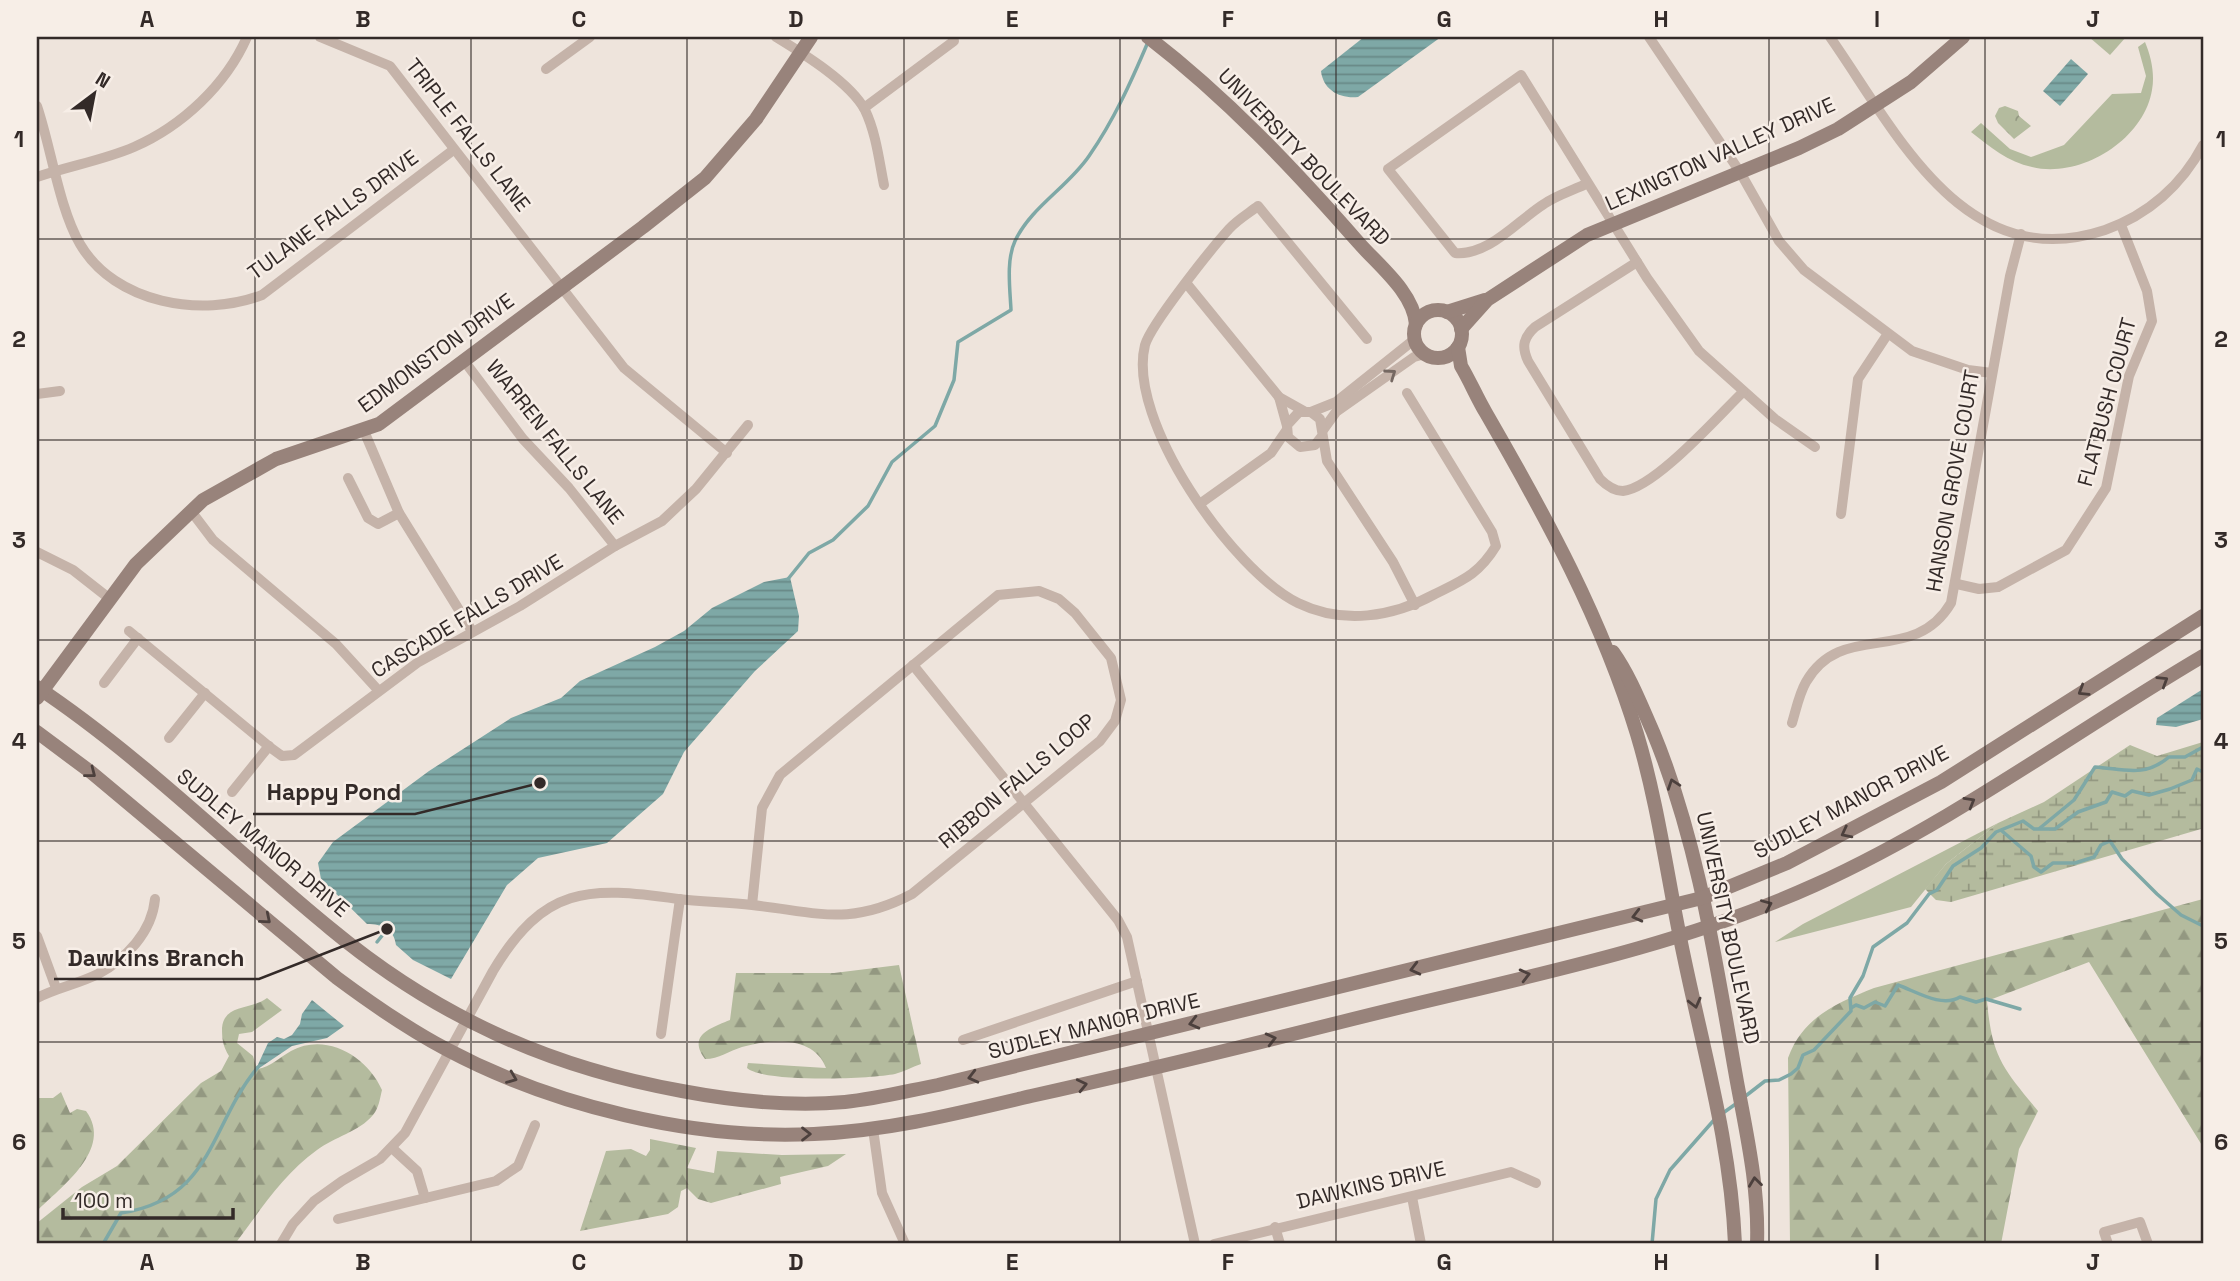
<svg xmlns="http://www.w3.org/2000/svg" width="2240" height="1281" viewBox="0 0 2240 1281" font-family="'Space Grotesk',sans-serif">
<style>
.grass{fill:#b4bb9e}
.forest{fill:url(#forest-firs)}
.wetland{fill:url(#wetland-marsh)}
.park{fill:url(#park-crowns)}
.water{fill:url(#water-rules)}
.lines{fill:none;stroke-linecap:round;stroke-linejoin:round}
.stream{stroke:#7ea8a6;stroke-width:3.5}
.street{stroke:#c5b3a9;stroke-width:10}
.secondary{stroke:#98837b;stroke-width:14}
.oneway{stroke:#756862}
.oneway2{stroke:#4c403d}
.grid{fill:none;stroke:#332a28;stroke-width:2;stroke-opacity:0.55}
.labels{text-anchor:middle;stroke-width:5;stroke-linejoin:round;paint-order:stroke}
.street-label{font-size:21px;fill:#332a28;stroke:#f7eee7}
.leader{fill:none;stroke:#332a28;stroke-width:2.5}
.callout-dot{fill:#332a28;stroke:#f7eee7;stroke-width:2.5}
.callout-label{font-size:23px;text-anchor:middle;font-weight:bold;fill:#332a28;stroke:#f7eee7;stroke-width:5;stroke-linejoin:round;paint-order:stroke}
.neatline{fill:none;stroke:#332a28;stroke-width:2.5}
.grid-label{font-size:23px;text-anchor:middle;font-weight:bold;fill:#332a28}
</style>
<defs>
<pattern id="forest-firs" width="22" height="20" patternUnits="userSpaceOnUse" patternTransform="scale(1.75)"><rect width="22" height="20" fill="#b4bb9e"/><path d="M5 1l3.5 6h-7zM16 11l3.5 6h-7z" fill="#939881"/></pattern>
<pattern id="wetland-marsh" width="20" height="14" patternUnits="userSpaceOnUse" patternTransform="scale(1.75)"><rect width="20" height="14" fill="#b4bb9e"/><path d="M1 5h8M5 5V1M11 12h8M15 12V8" fill="none" stroke="#939881"/></pattern>
<pattern id="park-crowns" width="20" height="18" patternUnits="userSpaceOnUse" patternTransform="scale(1.75)"><rect width="20" height="18" fill="#b4bb9e"/><path d="M2 6a3 3 0 1 1 6 0M12 15a3 3 0 1 1 6 0" fill="none" stroke="#939881"/></pattern>
<pattern id="water-rules" width="6" height="5" patternUnits="userSpaceOnUse" patternTransform="scale(1.75)"><rect width="6" height="5" fill="#7ea8a6"/><path d="M0 2.5h6" fill="none" stroke="#688987"/></pattern>
</defs>
<rect width="100%" height="100%" fill="#eee4dc"/>
<!-- grass -->
<g class="grass">
<path d="M2089 37H2126L2110 55Z"/>
<path d="M2145 42C2151 56 2155 74 2152 90 2144 140 2080 179 2032 167 2008 162 1990 147 1971 132L1981 123 2010 149 2031 157 2064 145 2112 94 2141 93 2146 76 2138 47Z"/>
<path d="M1998 823 1946 864 1911 907 1775 942 1803 924Z"/>
</g>
<!-- forest -->
<g class="forest">
<path d="M2203 899V1147L2089 962 1987 1001C1992 1058 2003 1068 2038 1111L2019 1149 2001 1244H1790L1788 1058C1803 1017 1835 1004 1874 988Z"/>
<path d="M899 965 921 1064C912 1067 903 1072 895 1074 871 1079 764 1083 747 1068L748 1063 826 1068C814 1035 770 1039 742 1047 729 1051 719 1059 705 1059 687 1035 711 1028 730 1020L736 973H834Z"/>
<path d="M267 998 282 1010 252 1032 239 1034 237 1043 253 1056 257 1069C271 1067 280 1057 291 1051 326 1032 367 1056 382 1090 380 1098 379 1108 373 1115 359 1132 334 1137 317 1150 282 1175 260 1211 235 1244H37V1223L82 1187 117 1166 201 1083 221 1071 229 1056C223 1046 222 1040 222 1028 224 1004 251 1010 267 998Z"/>
<path d="M61 1092 70 1113 77 1109 86 1111C114 1149 61 1187 37 1211V1098H53Z"/>
<path d="M650 1139 696 1148 687 1168 714 1173 717 1151 782 1155 846 1154 828 1166 780 1177 781 1184 711 1203 698 1199 687 1188 681 1191 678 1207 668 1214 580 1231 606 1151 631 1149 646 1156 650 1150Z"/>
</g>
<!-- wetland -->
<path class="wetland" d="M2203 742 2201 829 1951 902 1936 900 1925 889 1946 864 1998 823 2044 802 2130 745 2157 756Z"/>
<!-- park -->
<path class="park" d="M2005 106 2018 111 2019 116 2031 126 2014 139 1998 123 1995 116 1999 108Z"/>
<!-- water -->
<g class="water">
<path d="M1364 37H1441L1358 97C1340 99 1323 90 1321 71Z"/>
<path d="M2071 59 2088 74 2060 106 2043 91Z"/>
<path d="M790 577 799 616 798 631 755 671 684 752 663 794 607 843 538 858 507 885 451 979 413 960 396 945C394 929 382 924 367 924L321 879 318 863 333 842 429 771 511 718 561 698 580 681 655 647 684 631 712 608 764 582Z"/>
<path d="M2203 689V719L2176 727 2156 725 2157 718Z"/>
<path d="M312 1000 344 1026 327 1038 292 1046 255 1071 268 1043 277 1037 284 1039 292 1035 300 1024 302 1014Z"/>
</g>
<g class="lines">
<!-- stream -->
<g class="stream">
<path d="M788 579 809 553 833 540 868 506 892 462 935 426 954 380 958 342 1011 310C1010 289 1006 260 1015 241 1031 207 1068 187 1089 156 1114 120 1131 82 1148 42"/>
<path d="M2040 828 2074 800 2095 767C2124 769 2144 778 2169 757H2185L2203 747"/>
<path d="M2002 831 2031 856 2034 867 2041 872 2053 863H2075L2094 857 2101 845 2110 841 2122 859 2157 894 2181 915 2203 926"/>
<path d="M377 942 389 927"/>
<path d="M1851 1008 1856 1005 1864 1008 1875 1002 1885 1006 1898 985C1917 992 1942 1008 1960 997L1976 1002 1986 999 2020 1009"/>
<path d="M1743 1098 1765 1081 1779 1080 1791 1074 1798 1068 1803 1055 1814 1050 1851 1011 1850 998 1863 976 1873 947 1907 923 1929 894 1937 890 1953 866 1981 848 1996 832 2023 821 2034 829H2055L2078 812 2106 802 2112 792 2125 796 2132 791 2149 795 2170 789 2192 780 2197 769 2203 772"/>
<path d="M1723 1113 1737 1103"/>
<path d="M103 1244 121 1213C214 1199 209 1125 258 1067"/>
<path d="M1652 1244 1656 1199 1670 1170 1714 1120"/>
</g>
<!-- street -->
<g class="street">
<path d="M320 37 390 66 624 368 727 453"/>
<path d="M776 37C802 53 850 82 865 110 876 133 879 160 884 185"/>
<path d="M1649 37 1740 172 1779 241 1804 270 1912 351 1968 370 1992 373"/>
<path d="M1830 37C1896 131 1964 277 2105 230 2148 215 2182 185 2203 145"/>
<path d="M546 69 590 37"/>
<path d="M37 106C51 147 59 208 80 244 115 304 202 318 262 295L452 151"/>
<path d="M864 108 954 41"/>
<path d="M37 177C69 166 104 160 134 147 182 126 226 85 247 37"/>
<path d="M1588 183C1574 190 1557 195 1544 204 1517 221 1489 256 1455 253L1388 169 1521 75 1647 278 1699 351 1775 419 1815 447"/>
<path d="M1637 262 1535 327C1524 337 1521 346 1528 361L1600 479C1606 485 1614 491 1623 491 1655 488 1719 415 1743 392"/>
<path d="M1187 284 1279 397 1304 411"/>
<path d="M1367 339 1258 206C1249 213 1237 220 1229 229 1212 248 1151 324 1145 345 1126 420 1233 571 1298 603 1343 625 1393 617 1435 594 1463 580 1479 574 1496 546L1492 532 1407 393"/>
<path d="M465 362 523 439 569 488 615 546"/>
<path d="M37 394 60 391"/>
<path d="M1279 397 1287 426"/>
<path d="M1311 412 1336 402 1415 339"/>
<path d="M1323 430 1336 412 1414 357 1425 354"/>
<path d="M364 431 399 513 472 631"/>
<path d="M1322 436 1315 445 1300 447 1288 437 1287 425 1299 412H1311L1320 419 1327 461 1393 562 1415 605"/>
<path d="M348 478 368 518 378 524 399 513"/>
<path d="M1201 503 1271 453 1286 431"/>
<path d="M191 511 213 540 336 644 378 690"/>
<path d="M1841 514 1858 379 1887 335"/>
<path d="M37 552 73 570 110 599"/>
<path d="M1957 584 1979 589 1998 587 2066 550 2106 488 2129 376 2152 321 2147 291 2121 225"/>
<path d="M129 631 271 748 282 756 294 755 417 663 520 606 615 546 662 521 696 489 748 425"/>
<path d="M913 665 1118 920 1127 937 1195 1244"/>
<path d="M104 683 138 638"/>
<path d="M1792 723C1796 710 1799 694 1806 682 1842 619 1913 667 1951 603L2010 276 2021 234"/>
<path d="M169 738 205 693"/>
<path d="M232 792 269 746"/>
<path d="M37 936 56 988"/>
<path d="M37 998C56 988 78 984 98 974 126 959 152 932 155 899"/>
<path d="M661 1034 680 899"/>
<path d="M963 1040 1137 981"/>
<path d="M873 1129 882 1193 905 1244"/>
<path d="M392 1148 417 1171 425 1198"/>
<path d="M1412 1197 1421 1244"/>
<path d="M338 1219 496 1181 518 1166 535 1125"/>
<path d="M1275 1227 1280 1244"/>
<path d="M281 1244 293 1224 314 1201 342 1181 380 1159 405 1133 493 971C544 886 587 886 678 899 702 902 727 902 752 905 817 912 849 927 912 894L1100 741 1115 721 1121 700 1111 658 1075 613 1059 599 1039 591 998 595 780 775 762 808 752 905"/>
<path d="M1214 1244 1511 1172 1536 1183"/>
<path d="M2108 1244 2104 1232 2140 1222 2148 1244"/>
</g>
<!-- secondary -->
<g class="secondary">
<path d="M1148 37C1227 98 1293 168 1358 242 1379 266 1413 292 1416 324"/>
<circle cx="1438" cy="334" r="24"/>
<path d="M1447 312 1485 300"/>
<path d="M1461 329 1487 300 1587 235 1799 148 1838 129 1911 82 1963 37"/>
<path d="M1458 347 1461 366C1470 381 1477 398 1486 413 1546 517 1602 619 1637 734 1659 807 1668 883 1684 957 1704 1053 1731 1146 1735 1244"/>
<path d="M1613 652C1630 676 1641 705 1653 732 1699 843 1716 964 1737 1082 1747 1136 1759 1189 1757 1244"/>
<path d="M37 687C142 757 233 849 331 929 436 1016 548 1067 682 1091 735 1101 790 1107 845 1102 876 1099 907 1091 938 1085L1702 898 1787 863 1941 782 2203 616"/>
<path d="M37 698 136 564 203 500 276 459 379 424 643 227 705 178 756 119 811 37"/>
<path d="M37 732 92 773 337 978C372 1004 408 1029 446 1049 553 1106 693 1140 814 1134 888 1131 959 1113 1031 1096 1139 1072 1246 1046 1353 1019 1508 980 1669 951 1815 885 1952 823 2074 732 2203 656"/>
</g>
</g>
<!-- one-way arrows -->
<defs><path id="oneway-chevron" d="M-2-3.5L2.5 0L-2 3.5" fill="none" stroke-width="1.6" stroke-linecap="round" stroke-linejoin="round" transform="scale(1.75)"/></defs>
<use class="oneway" href="#oneway-chevron" transform="translate(1391 374) rotate(-35)"/>
<g class="oneway2">
<use href="#oneway-chevron" transform="translate(2163 681) rotate(-32)"/>
<use href="#oneway-chevron" transform="translate(2083 691) rotate(148)"/>
<use href="#oneway-chevron" transform="translate(91 773) rotate(38)"/>
<use href="#oneway-chevron" transform="translate(1673 784) rotate(-109)"/>
<use href="#oneway-chevron" transform="translate(1970 802) rotate(-30)"/>
<use href="#oneway-chevron" transform="translate(1846 833) rotate(153)"/>
<use href="#oneway-chevron" transform="translate(1767 905) rotate(-23)"/>
<use href="#oneway-chevron" transform="translate(1637 916) rotate(166)"/>
<use href="#oneway-chevron" transform="translate(266 919) rotate(40)"/>
<use href="#oneway-chevron" transform="translate(1415 969) rotate(166)"/>
<use href="#oneway-chevron" transform="translate(1525 975) rotate(-14)"/>
<use href="#oneway-chevron" transform="translate(1695 1003) rotate(76)"/>
<use href="#oneway-chevron" transform="translate(1194 1023) rotate(166)"/>
<use href="#oneway-chevron" transform="translate(1271 1039) rotate(-14)"/>
<use href="#oneway-chevron" transform="translate(973 1077) rotate(166)"/>
<use href="#oneway-chevron" transform="translate(512 1078) rotate(22)"/>
<use href="#oneway-chevron" transform="translate(1082 1085) rotate(-13)"/>
<use href="#oneway-chevron" transform="translate(806 1134)"/>
<use href="#oneway-chevron" transform="translate(1755 1182) rotate(-97)"/>
</g>
<!-- grid -->
<path class="grid" d="M255 37V1244M471 37V1244M687 37V1244M904 37V1244M1120 37V1244M1336 37V1244M1553 37V1244M1769 37V1244M1985 37V1244M37 239H2203M37 440H2203M37 640H2203M37 841H2203M37 1042H2203"/>
<g class="labels">
<!-- street labels -->
<g class="street-label">
<text transform="translate(468 135) rotate(52)" y="7">TRIPLE FALLS LANE</text>
<text transform="translate(1720 154) rotate(-24)" y="7">LEXINGTON VALLEY DRIVE</text>
<text transform="translate(1304 157) rotate(46)" y="7">UNIVERSITY BOULEVARD</text>
<text transform="translate(333 215) rotate(-36)" y="7">TULANE FALLS DRIVE</text>
<text transform="translate(436 353) rotate(-36)" y="7">EDMONSTON DRIVE</text>
<text transform="translate(2107 402) rotate(-75)" y="7">FLATBUSH COURT</text>
<text transform="translate(555 442) rotate(51)" y="7">WARREN FALLS LANE</text>
<text transform="translate(1953 481) rotate(-80)" y="7">HANSON GROVE COURT</text>
<text transform="translate(467 616) rotate(-31)" y="7">CASCADE FALLS DRIVE</text>
<text transform="translate(1017 781) rotate(-40)" y="7">RIBBON FALLS LOOP</text>
<text transform="translate(1851 802) rotate(-28)" y="7">SUDLEY MANOR DRIVE</text>
<text transform="translate(263 843) rotate(40)" y="7">SUDLEY MANOR DRIVE</text>
<text transform="translate(1728 928) rotate(78)" y="7">UNIVERSITY BOULEVARD</text>
<text transform="translate(1094 1026) rotate(-14)" y="7">SUDLEY MANOR DRIVE</text>
<text transform="translate(1371 1185) rotate(-13)" y="7">DAWKINS DRIVE</text>
</g>
</g>
<!-- callouts -->
<path class="leader" d="M540 783L415 814H253M387 929L259 979H54"/>
<g class="callout-dot">
<circle cx="540" cy="783" r="7"/>
<circle cx="387" cy="929" r="7"/>
</g>
<g class="callout-label">
<text x="334" y="800">Happy Pond</text>
<text x="156" y="966">Dawkins Branch</text>
</g>
<!-- border -->
<rect width="2240" height="1281" fill="none" stroke="#f7eee7" stroke-width="77"/>
<!-- north arrow -->
<g transform="translate(94 94) rotate(32)" stroke="#f7eee7" stroke-width="5" paint-order="stroke">
<path d="M0-5L12 26L0 18L-12 26Z" fill="#332a28"/>
<text y="-10" font-size="19" font-weight="bold" text-anchor="middle" fill="#332a28">N</text>
</g>
<!-- scale -->
<path d="M63 1208v10h170v-10" fill="none" stroke="#332a28" stroke-width="3.5"/>
<text x="74" y="1208" font-size="21" fill="#332a28" stroke="#f7eee7" stroke-width="5" paint-order="stroke">100 m</text>
<rect x="38" y="38" width="2164" height="1204" class="neatline"/>
<g class="grid-label">
<text x="147" y="27">A</text>
<text x="363" y="27">B</text>
<text x="579" y="27">C</text>
<text x="796" y="27">D</text>
<text x="1012" y="27">E</text>
<text x="1228" y="27">F</text>
<text x="1444" y="27">G</text>
<text x="1661" y="27">H</text>
<text x="1877" y="27">I</text>
<text x="2093" y="27">J</text>
<text x="19" y="147">1</text>
<text x="2221" y="147">1</text>
<text x="19" y="347">2</text>
<text x="2221" y="347">2</text>
<text x="19" y="548">3</text>
<text x="2221" y="548">3</text>
<text x="19" y="749">4</text>
<text x="2221" y="749">4</text>
<text x="19" y="949">5</text>
<text x="2221" y="949">5</text>
<text x="19" y="1150">6</text>
<text x="2221" y="1150">6</text>
<text x="147" y="1270">A</text>
<text x="363" y="1270">B</text>
<text x="579" y="1270">C</text>
<text x="796" y="1270">D</text>
<text x="1012" y="1270">E</text>
<text x="1228" y="1270">F</text>
<text x="1444" y="1270">G</text>
<text x="1661" y="1270">H</text>
<text x="1877" y="1270">I</text>
<text x="2093" y="1270">J</text>
</g>
</svg>
